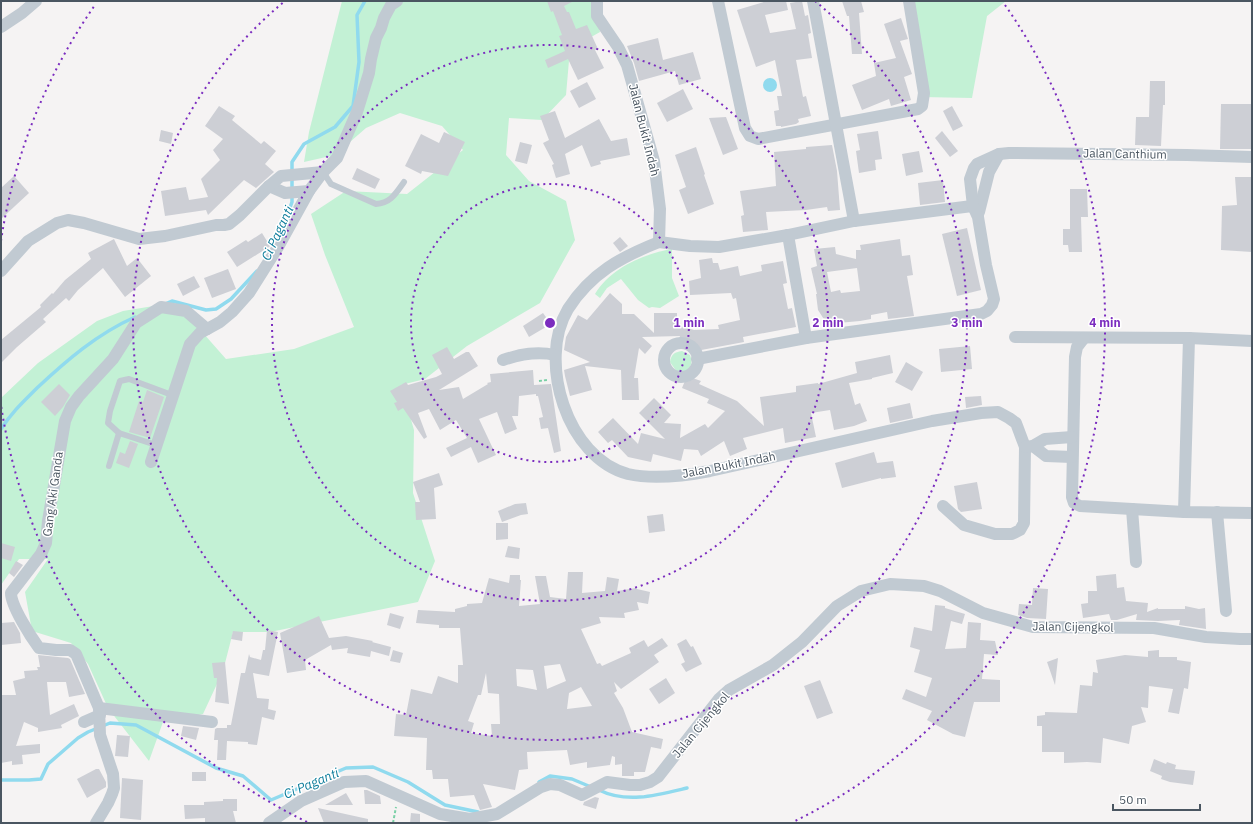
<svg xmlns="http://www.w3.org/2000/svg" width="1253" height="824" viewBox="0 0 1253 824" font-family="'IBM Plex Sans',sans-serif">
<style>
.green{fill:#c3f1d5}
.water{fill:#90daee}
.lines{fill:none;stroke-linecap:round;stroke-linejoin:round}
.stream{stroke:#90daee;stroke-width:3.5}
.building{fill:#cdcfd5;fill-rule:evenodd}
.path{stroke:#7ad0a6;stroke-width:2;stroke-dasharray:3 2;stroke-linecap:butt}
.lane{stroke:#c1cad2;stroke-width:6}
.street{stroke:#c1cad2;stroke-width:12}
.ring{fill:none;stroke:#7b2cbf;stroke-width:2;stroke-dasharray:2 4}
.labels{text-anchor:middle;stroke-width:3;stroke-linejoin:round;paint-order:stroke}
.street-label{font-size:12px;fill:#4a5661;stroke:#fff}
.water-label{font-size:13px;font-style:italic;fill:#0c7c9b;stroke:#fff}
.centre{fill:#7b2cbf;stroke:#fff;stroke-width:2}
.ring-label{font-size:12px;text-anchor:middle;font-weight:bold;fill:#7b2cbf;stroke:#fff;stroke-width:3;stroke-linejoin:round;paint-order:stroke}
</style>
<rect width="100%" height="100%" fill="#f5f3f3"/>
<!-- green -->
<g class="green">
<path d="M342 1H593L600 32 570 49 566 95 542 120 509 118 506 155 529 181 566 201 575 240 540 303 467 346 425 379 401 385 414 430 413 493 435 561 418 602 270 632H233L223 671 203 714 163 722 149 761 108 708 88 664 71 643 32 631 25 592 48 559H19L1 585V398L38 363 97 321 123 311 172 303 196 325 226 359 294 349 354 327 325 255 311 214 346 191 407 194 463 150 442 126 400 113 366 128 335 155 304 162 309 132Z"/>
<path d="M907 1H1006L987 16 972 98 922 97Z"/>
<path d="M672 249V278L679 296 660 308 652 307 649 308 638 300 621 279 607 288 600 298 595 294C611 268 643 254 672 249Z"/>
<path d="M682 351 690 355C694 365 689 370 681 374L677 372 670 362C671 355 674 352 682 351Z"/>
</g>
<!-- water -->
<circle class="water" cx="770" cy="85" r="7"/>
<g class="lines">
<!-- stream -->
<g class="stream">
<path d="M279 233 287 216 292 202V162L304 144 335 127 353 106 359 62 357 15 365 1"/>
<path d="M165 304 172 301 206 310 216 309 231 299 257 271"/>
<path d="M1 429C12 412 23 402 37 388 67 360 97 334 135 317"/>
<path d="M1 780H29L41 779 48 764 78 738 88 732 110 723 136 725 216 768 243 776 271 800 346 768 373 767 408 782 445 805 478 812"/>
<path d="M539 782 550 776 572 779 591 787"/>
<path d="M599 790C627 804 658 795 687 788"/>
</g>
</g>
<!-- building -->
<g class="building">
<path d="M547 1H574L564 6 567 12H569L576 29 587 25 598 49 595 50 604 68 578 80 568 59 548 68 545 60 565 51 559 36 562 35 553 11 551 12Z"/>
<path d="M767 1H786L788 10 765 15 770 33 796 29 790 3 802 1 805 16 808 15 811 33 808 34 812 58 796 60 803 97 806 96 811 116 798 119 799 122 796 124 781 127V126H776L774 111 779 110 777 96H782L775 60 756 67 737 10Z"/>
<path d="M842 1H861L864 12 859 13 862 54H852L849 16H847Z"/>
<path d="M901 18 908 39 900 41 912 74 904 77 911 100 891 106 889 99 862 110 852 85 876 76 874 63 896 58 884 24Z"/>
<path d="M658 38 663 60 693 52 701 79 679 85 675 71 639 81 634 63 627 46Z"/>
<path d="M1150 81H1165V105H1163L1161 146 1135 145 1136 117H1149Z"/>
<path d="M587 82 596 99 579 108 570 91Z"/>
<path d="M683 89 693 109 667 122 657 103Z"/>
<path d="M1221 104H1251V149H1220Z"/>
<path d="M219 106 235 116 232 120 261 144 264 141 276 151 265 164 274 172 256 188 244 180 208 215 206 210 165 216 161 191 186 187 189 200 208 197 201 179 220 160 213 150 223 139 205 126Z"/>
<path d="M952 106 963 126 953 131 943 111Z"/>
<path d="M555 111 565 138 599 119 611 141 627 138 630 155 600 161 601 164 591 167 582 145 565 154 570 174 556 178 552 165 554 164 543 143 549 140 540 116Z"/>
<path d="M726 117 738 149 723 155 709 118Z"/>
<path d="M161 130 173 133 171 144 159 141Z"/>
<path d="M878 131 882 159 875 160 876 170 859 173 856 151 860 150 857 134Z"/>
<path d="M942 131 958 151 950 157 935 138Z"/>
<path d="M444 132 465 142 448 176 422 171 421 174 405 166 421 134 439 143Z"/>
<path d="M520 142 532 145 527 164 515 161Z"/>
<path d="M832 145 837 171 840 210 828 211 827 207 806 210 766 212 768 230 743 232 741 216 744 215 740 191 776 186 774 152 806 149V147Z"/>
<path d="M696 147 705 174 704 175 714 204 688 214 679 190 686 187 675 155Z"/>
<path d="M919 151 923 172 906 176 902 154Z"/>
<path d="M357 168 380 179 375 189 352 179Z"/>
<path d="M14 176 29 193 1 219V188Z"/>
<path d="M1235 177H1252V252L1221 250 1222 206 1237 205Z"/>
<path d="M943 180 945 202 920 205 918 183Z"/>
<path d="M1070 189H1087L1088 217H1081L1082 252H1069L1068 245H1063V229H1070Z"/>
<path d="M967 228 981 290 957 296 942 234Z"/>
<path d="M262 233 270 246 269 247 237 267 227 252 246 240 248 242Z"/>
<path d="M620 237 628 246 620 252 613 243Z"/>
<path d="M114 239 127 266 137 258 151 276 125 297 103 268 78 290 69 301 66 298 43 319 46 322 17 347 1 363V340L41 307 40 305 52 293 53 294 65 280 91 259 88 253Z"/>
<path d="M900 239 902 256 910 255 913 275 907 276 914 316 888 319 887 312 871 315V319L860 321 827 324 818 310 816 294H817L811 268 817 266 814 249 835 247 836 254 856 259V250H861L860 245ZM857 268 860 291 841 293 840 290 831 292 827 272Z"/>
<path d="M712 258 713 263H718L720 270 738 266 740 276 762 271 761 265 783 261 787 283 783 284 788 309 792 308 796 327 743 337 744 342 696 351 695 346 678 341 680 336 642 337 652 346 645 354 639 348 634 378H638L639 400H622L621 370 585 366 592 390 570 396 565 376 564 370 590 362 564 350 566 337 578 315 587 320 610 293 622 304V314H634L654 333V313H677V325L694 330 719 329 718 325 740 320 736 298 733 299 731 293 690 295 689 281 701 278 699 260Z"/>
<path d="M228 269 236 289 212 298 204 278Z"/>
<path d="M194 276 200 287 183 296 177 284Z"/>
<path d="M543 313 551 324 529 337 523 326Z"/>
<path d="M970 346 972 369 941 372 939 349Z"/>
<path d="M447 347 454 359 466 352H469L478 366 439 390 459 387 463 399 488 384 487 383 491 382 490 374 533 370 534 385 551 384 561 451 554 453 548 428 541 429 539 418 543 417 538 396H536V394L519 396 518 416H512L517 429 505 434 497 412 479 419 496 455 478 463 471 447 451 457 446 448 467 438 456 420 440 430 429 409 418 413 427 437 424 439 403 408 398 411 394 403 397 402 390 391 406 382 408 385 436 377 442 374 432 355Z"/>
<path d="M890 355 893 373 872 378V379L849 383 855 405 860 403 867 421 854 426 834 430 830 410 811 413 816 437 785 443 783 428 743 438 747 449 730 456 724 441 701 456 698 450 684 449 681 461 653 454 651 462 628 457 612 440 608 443 598 432 613 418 638 444 641 433 665 439 639 413 654 398 671 415 664 423 681 424 680 438 705 424 708 428 725 411 707 403 709 399 682 388 687 376 701 381 699 384 737 401 764 426 760 397 796 392V386L818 383V384L857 373 855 362Z"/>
<path d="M906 362 923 372 912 391 895 382Z"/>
<path d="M59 384 70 395 63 407 55 416 41 402Z"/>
<path d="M147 390 164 397 150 438 129 432 139 401 143 402Z"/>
<path d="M981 396 982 405 966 408 965 397Z"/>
<path d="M910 403 913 418 890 423 887 408Z"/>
<path d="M130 441 138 444 129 468 116 463 120 452 125 454Z"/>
<path d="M874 452 877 463 893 461 896 477 881 479V478L842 488 835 463Z"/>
<path d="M439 473 443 485 434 488 436 519 416 520 415 502H420L413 482Z"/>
<path d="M977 482 982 509 961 512 958 509 954 486Z"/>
<path d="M526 503 528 514 521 515 502 522 498 511 515 504Z"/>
<path d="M663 514 665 531 649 533 647 516Z"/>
<path d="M496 523H508V539L496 540Z"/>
<path d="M1 543 15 547 11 561 1 558Z"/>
<path d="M508 546 520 548 519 559 505 557Z"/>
<path d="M16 561 23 565 14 577 9 573Z"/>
<path d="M568 572H583L582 593 605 591 607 577 619 579 617 591 636 588 637 589 650 592 648 604 637 602 639 610 624 613 625 618 599 617 601 623 581 629 597 664 600 663 602 666 631 653 629 648 644 640 648 647 662 638 668 646 654 655 659 662 621 689 614 682 617 691 614 693 623 708 632 732 663 739 661 749 651 747 645 772H634V776H622V764L615 765V757L612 756 610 765 587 768V762L570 765 567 750 527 752 528 769 519 770 515 790 483 784 492 807 480 810 474 795 450 797 448 779H433L432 770H426L427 738 394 736 396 714 406 715 411 689 432 694 438 676 458 683V665H463L460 628H439V625L416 623 418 610 455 612V609L467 606V604L482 603 489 578 509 583 510 575H520V580H521L519 606 540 604 535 576H546L550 597 566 599ZM560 664 566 681 547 689 544 666ZM516 669 533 670 537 690 517 686ZM486 673 488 693 499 694 500 724H491L492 736 471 733 474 723 468 721 478 695H481ZM581 687 592 706 567 709 569 693Z"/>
<path d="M1116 574 1117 588 1124 587 1126 601 1148 603 1147 612 1158 608V609H1185V606L1199 609 1205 608 1206 629 1179 625 1180 620 1158 621 1136 620 1137 614 1117 620H1111L1109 614 1083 618 1081 604 1088 603V591H1097L1096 576Z"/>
<path d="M1033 588 1048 589 1046 619 1027 618 1018 615 1019 604 1032 605Z"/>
<path d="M935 605 945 606V608L965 614 962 624 951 621 945 649 966 648 968 622 981 623 980 640 995 641 998 655 984 654 982 679 1000 680V702H974L965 737 953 734 927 720 932 711 902 699 906 689 926 697 932 678 914 672 920 650 910 647 914 627 932 631Z"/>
<path d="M390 613 404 617 400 629 387 625Z"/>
<path d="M319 616 329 638 346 636 373 641 372 642 391 647 389 656 371 651 370 657 347 653 348 648 332 650 331 645 305 660 306 670 287 673 280 633Z"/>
<path d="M14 622 20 633 21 643 1 645V623Z"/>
<path d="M267 630 278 632 269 676 253 673 257 698 269 699 268 709 276 711 274 720 262 717 257 745 248 744V742L227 741 226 760H217L218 740H214L215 729 217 728H227V725H231L241 673H245L249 654 250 657 261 660 263 650H265Z"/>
<path d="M233 631 243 632 242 641 231 639Z"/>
<path d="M686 639 691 647 693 646 702 664 686 672 681 664 685 662 677 644Z"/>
<path d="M393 650 403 653 400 663 390 661Z"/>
<path d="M1159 650V657H1177V660L1191 662 1188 689 1184 688 1179 714 1168 712 1173 689 1149 686 1148 708 1141 707 1146 722 1132 726 1129 744 1103 738 1101 763 1087 762 1064 763V752H1042V726H1037V716L1045 715V712L1077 713 1080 685 1092 686 1093 672 1098 673 1096 660 1125 655 1148 657V651Z"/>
<path d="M38 655 68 658 70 659 85 694 69 697 66 682H47L50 715 74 704 79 716 61 725 62 728 38 732V728L24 722 16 746 40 744V753L22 755 23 764 12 765V761L1 763V695H16L13 681 25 678 24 671 38 670 37 667H40Z"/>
<path d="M1058 658 1055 685 1047 662Z"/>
<path d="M225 662 229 704 215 702 217 678H214L212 663Z"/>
<path d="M666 678 675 693 659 704 649 689Z"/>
<path d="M820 680 833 713 817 719 804 686Z"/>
<path d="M183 726 199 728 196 740 181 736Z"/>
<path d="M117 735 130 736 128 757 115 756Z"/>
<path d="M1154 759 1166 764 1167 762 1176 765 1175 769 1195 771 1193 785 1170 782 1161 779 1162 776 1150 771Z"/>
<path d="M96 769H99L106 782V787L87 798 77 779Z"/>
<rect x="192" y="772" width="14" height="9"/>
<path d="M122 778 143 780 141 820 120 818Z"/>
<path d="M364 790H367L380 796 381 804H365Z"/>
<path d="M346 793 353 805H325Z"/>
<path d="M595 797 599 798 596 809 583 805 584 802Z"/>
<path d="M223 799H237V811H233L236 823H205V818L185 819 184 805H204V802L223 801Z"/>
<path d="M318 808 368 819V823H324Z"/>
<path d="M411 813 420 814V823H410Z"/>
</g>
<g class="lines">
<!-- path -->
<g class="path">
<path d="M539 381 547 380"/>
<path d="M393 823 396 807"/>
</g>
<!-- lane -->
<g class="lane">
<path d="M323 172 331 184 376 204C391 203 396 193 404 182"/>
<path d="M156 445 119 433 108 423 110 411 120 381 129 379 172 395"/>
<path d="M109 466 119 433"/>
</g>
<!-- street -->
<g class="street">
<path d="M597 1V16L618 47 627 65 654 161 660 209 659 242"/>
<path d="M718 1 745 128 750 136 758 139 918 109 922 106 924 93 909 1"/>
<path d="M813 1 854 221"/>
<path d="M1 27 22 13 36 1"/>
<path d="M269 186 285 193 309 191 323 172 337 158 357 112 369 73 371 59 376 38 381 28 384 18 391 5 397 1"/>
<path d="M979 212 989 172 999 154"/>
<path d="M788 235 806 338"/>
<path d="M659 242C621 257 591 273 568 309 537 361 567 458 628 474 654 480 684 476 710 471L932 421 981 413 998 412 1009 418 1016 423 1025 447 1024 523 1020 530 1012 534H995L964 525 943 506"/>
<path d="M659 242 690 246 719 247 788 235 854 221 980 205"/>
<path d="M1 271 28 241 57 223 68 220 84 223 139 239 165 236 216 225H224L229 224 240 215 269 186 281 176 323 172"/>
<path d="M1015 337 1189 338 1252 341"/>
<path d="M1084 338 1077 347 1075 357 1072 497 1074 503 1080 506 1184 512 1252 513"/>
<circle cx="681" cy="360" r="17"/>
<path d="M697 359 806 338 981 314 987 311 992 305 994 299 986 265 978 217 973 206 970 179 974 168 977 164 999 154 1009 153 1187 155 1252 157"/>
<path d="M503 360C521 354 537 351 555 355"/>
<path d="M1033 446 1046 456 1072 457"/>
<path d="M1025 447 1033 446 1045 439 1072 437"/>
<path d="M151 462 190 344 200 333 220 322 232 312 249 293 278 247 309 191"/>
<path d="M1132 509 1136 562"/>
<path d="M1184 512 1189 338"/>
<path d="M1217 512 1226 611"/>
<path d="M99 708 212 722"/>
<path d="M84 722 100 715"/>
<path d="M96 823 108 803 112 794 114 788 113 774 100 735 99 708 76 654 70 650H56L39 648C31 637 11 606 11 593L41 554 46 543 48 521 65 421 71 407 79 396 113 359 136 323 161 307 186 311 207 329"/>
<path d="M269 823 301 801 344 782 366 781 440 814 470 819 497 814 541 787 550 784 560 785 582 795 607 782 630 785H640L650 782 658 777 719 699 729 690 773 665 802 642 837 606 861 591 890 584 924 586 940 591 983 613 1033 627 1154 628 1206 637 1240 639H1252"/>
</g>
</g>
<!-- distance rings -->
<g class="ring">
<circle cx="550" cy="323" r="139"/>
<circle cx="550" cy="323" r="278"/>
<path d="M815 1A417 417 0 1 1 285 1"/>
<path d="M307 822A555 555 0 0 1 1 405M1 241A555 555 0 0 1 95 5M1005 5A555 555 0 0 1 793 822"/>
</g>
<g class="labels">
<!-- street labels -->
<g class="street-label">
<text transform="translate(644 130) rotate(76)" y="4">Jalan Bukit Indah</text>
<text transform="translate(1125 154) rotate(1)" y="4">Jalan Canthium</text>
<text transform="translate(729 465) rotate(-11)" y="4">Jalan Bukit Indah</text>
<text transform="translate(53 494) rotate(-82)" y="4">Gang Aki Ganda</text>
<text transform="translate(1073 627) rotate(1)" y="4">Jalan Cijengkol</text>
<text transform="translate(701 725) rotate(-50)" y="4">Jalan Cijengkol</text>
</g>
<!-- water labels -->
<g class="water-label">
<text transform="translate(277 233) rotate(-65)" y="5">Ci Paganti</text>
<text transform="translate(311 783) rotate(-23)" y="5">Ci Paganti</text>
</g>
</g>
<circle cx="550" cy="323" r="6" class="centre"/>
<g class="ring-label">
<text x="689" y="327">1 min</text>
<text x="828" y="327">2 min</text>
<text x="967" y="327">3 min</text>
<text x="1105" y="327">4 min</text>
</g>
<!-- border -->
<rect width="1253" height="824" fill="none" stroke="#4a5661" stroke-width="4"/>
<!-- scale -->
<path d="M1113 804v6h87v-6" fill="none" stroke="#4a5661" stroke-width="2"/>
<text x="1119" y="804" font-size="12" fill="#4a5661" stroke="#ffffff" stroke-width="3" paint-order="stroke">50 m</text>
</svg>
